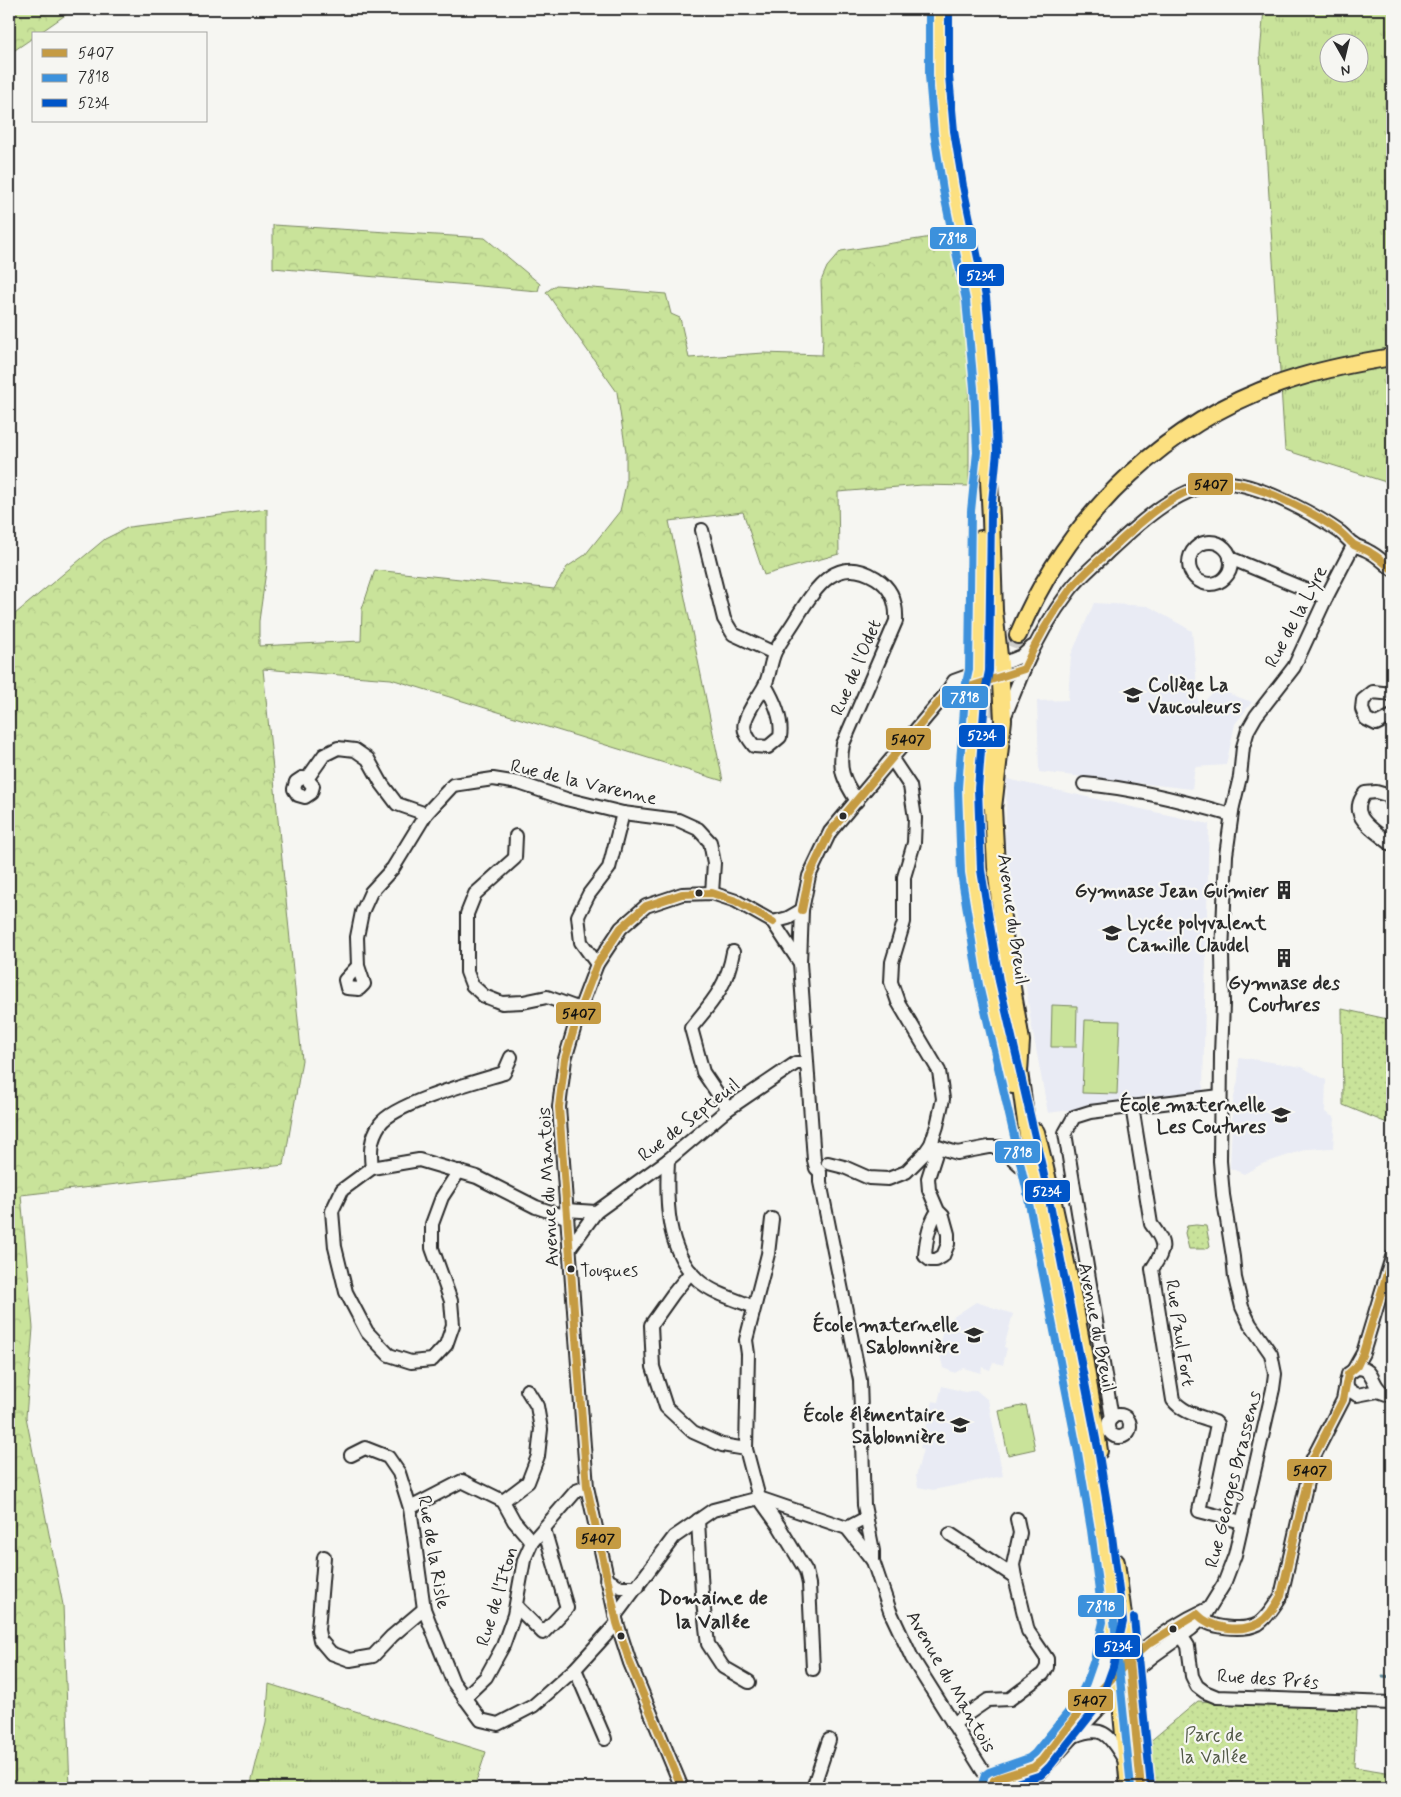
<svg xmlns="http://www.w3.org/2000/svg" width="1401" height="1797" viewBox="0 0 1401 1797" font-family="Mynerve,sans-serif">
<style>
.built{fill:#e9ebf4}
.grass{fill:url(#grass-tufts);stroke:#7a8762;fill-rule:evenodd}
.forest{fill:url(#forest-crowns);stroke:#7a8762}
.park{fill:url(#park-dots);stroke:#7a8762}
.pitch{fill:#c9e39a;stroke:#7a8762}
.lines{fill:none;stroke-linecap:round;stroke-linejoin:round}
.stream{stroke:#5e8998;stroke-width:3}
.major-tunnel{stroke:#cdcdca;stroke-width:16;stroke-dasharray:16 8;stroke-linecap:butt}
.minor-casing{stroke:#2b2b2b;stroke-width:16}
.major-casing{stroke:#2b2b2b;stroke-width:20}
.minor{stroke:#f6f6f2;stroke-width:12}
.major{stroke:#fce080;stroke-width:16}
.bus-1-casing{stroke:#f6f6f2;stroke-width:11}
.bus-2-casing{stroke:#f6f6f2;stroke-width:11}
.bus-3-casing{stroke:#f6f6f2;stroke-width:11}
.bus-1{stroke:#c59b43;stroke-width:8}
.bus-2{stroke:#3c91dc;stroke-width:8}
.bus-3{stroke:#0055c8;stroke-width:8}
.bus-dot{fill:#2b2b2b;stroke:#f6f6f2;stroke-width:2}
.labels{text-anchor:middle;stroke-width:4.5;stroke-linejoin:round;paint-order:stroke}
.bus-label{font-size:18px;fill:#2b2b2b;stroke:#f6f6f2;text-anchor:start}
.street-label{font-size:19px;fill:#2b2b2b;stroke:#f6f6f2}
.poi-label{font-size:19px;font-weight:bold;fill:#2b2b2b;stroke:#f6f6f2;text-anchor:end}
.park-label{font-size:19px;fill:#525947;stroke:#f6f6f2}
.quarter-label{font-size:21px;font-weight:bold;fill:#2b2b2b;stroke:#f6f6f2}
.line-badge{stroke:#f6f6f2;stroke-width:2}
.badge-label{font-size:14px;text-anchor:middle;font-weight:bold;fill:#fff}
.pale-badge-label{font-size:14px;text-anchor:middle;font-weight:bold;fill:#111}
</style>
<defs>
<pattern id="grass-tufts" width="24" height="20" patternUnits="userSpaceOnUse" patternTransform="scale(1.25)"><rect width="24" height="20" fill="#c9e39a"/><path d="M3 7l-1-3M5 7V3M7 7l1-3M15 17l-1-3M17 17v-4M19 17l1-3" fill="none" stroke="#adc385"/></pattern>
<pattern id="forest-crowns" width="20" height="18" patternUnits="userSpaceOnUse" patternTransform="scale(1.25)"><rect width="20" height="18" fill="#c9e39a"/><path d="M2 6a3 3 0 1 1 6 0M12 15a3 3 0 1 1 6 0" fill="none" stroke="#adc385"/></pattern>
<pattern id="park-dots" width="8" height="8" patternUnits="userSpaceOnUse" patternTransform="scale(1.25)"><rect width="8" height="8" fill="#c9e39a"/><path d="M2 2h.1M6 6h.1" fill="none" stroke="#adc385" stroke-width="1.8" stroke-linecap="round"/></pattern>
</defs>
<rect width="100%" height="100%" fill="#f6f6f2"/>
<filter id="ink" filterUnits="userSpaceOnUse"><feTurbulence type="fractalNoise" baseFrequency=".02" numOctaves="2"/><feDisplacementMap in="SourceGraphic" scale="10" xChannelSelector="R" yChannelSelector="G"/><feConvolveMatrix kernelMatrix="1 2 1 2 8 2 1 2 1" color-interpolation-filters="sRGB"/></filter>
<g filter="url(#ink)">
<!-- built -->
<g class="built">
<path d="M1094 603 1148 606 1192 631 1199 707 1216 689 1252 702 1235 724 1226 765 1195 767 1192 789 1039 772 1037 701 1068 700 1071 655Z"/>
<path d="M1007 779 1209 824 1203 1092 1048 1113 1031 1022 1005 843Z"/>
<path d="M1239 1057 1302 1067 1326 1080 1325 1112 1335 1118 1333 1148 1307 1149 1262 1164 1244 1174 1230 1168 1233 1101 1238 1080Z"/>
<path d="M976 1302 1013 1314 1004 1347 1007 1348 1003 1365 993 1362 990 1370 982 1367 981 1373 963 1368 955 1373 943 1368 939 1350 944 1323Z"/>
<path d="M942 1386 965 1392 976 1390 988 1400 1003 1476 933 1490 918 1487 916 1476 923 1449 920 1448 933 1401 938 1402Z"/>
</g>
<!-- grass -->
<g class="grass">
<path d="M1264 9H1392V484L1285 450 1260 54ZM1328 42H1358V72H1328Z"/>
<path d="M269 1684 486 1752 474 1788H250L266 1723Z"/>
</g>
<!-- forest -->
<g class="forest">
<path d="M9 9H74L38 34H34V37L9 54Z"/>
<path d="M273 225 485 238 540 284 538 291 273 268Z"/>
<path d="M951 234 969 354V486L922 485 838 492 839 554 764 575 743 512 669 521 723 781 391 679 263 669 302 1060 284 1165 21 1195 33 1328 26 1417 63 1605 70 1788H9V672L15 614 105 539 129 527 267 509V564L259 621V646L361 641 362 609 375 570 554 589 567 567 585 555 620 511 626 484V452L617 392 546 292 556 285 666 294 671 314 680 318 689 358 764 353 822 355 823 337 821 281 827 267 841 251Z"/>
</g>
<!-- park -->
<g class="park">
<path d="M1342 1009 1392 1020V1125L1343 1105Z"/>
<path d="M1196 1225 1206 1226 1210 1246 1206 1249H1189L1185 1233 1187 1226Z"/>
<path d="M1198 1701 1357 1709 1354 1767 1392 1773V1788H1157L1148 1743Z"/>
</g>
<!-- pitch -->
<g class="pitch">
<path d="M1052 1005 1077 1006 1076 1047H1051Z"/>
<path d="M1085 1020 1120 1021 1117 1094 1082 1093Z"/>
<path d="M1026 1405 1035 1449 1008 1455 999 1411Z"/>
</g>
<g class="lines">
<!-- stream -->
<path class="stream" d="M1383 1676 1392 1677"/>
<!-- major-tunnel -->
<path class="major-tunnel" d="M989 740 998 691 1018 635"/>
<!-- minor casing -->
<g class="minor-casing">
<g id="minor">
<path d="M702 530 724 619 733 634 774 653"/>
<circle cx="1210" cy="563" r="21"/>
<path d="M1230 558 1326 598"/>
<path d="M765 685C774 700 783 720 780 737L768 747 754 746C749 739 742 731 745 722 748 709 759 697 765 685 770 675 770 663 775 652 781 640 790 629 797 617 816 587 837 554 876 578 892 588 897 604 896 621L843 744C838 769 843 780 857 801"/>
<path d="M1392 694 1373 692 1363 700 1362 709 1366 719 1376 724 1392 716"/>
<path d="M945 695 954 681 1012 660 1022 656 1032 647"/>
<path d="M1004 718 1024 669"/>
<path d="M307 779 313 786 311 793 305 797 298 795 294 789 296 782 302 778 307 779 324 755 338 748 355 750 368 759 382 784 397 804 426 814"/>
<path d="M1084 784C1134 788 1184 801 1231 815"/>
<path d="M1392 802 1390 796 1376 792 1365 793C1346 817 1375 830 1392 845"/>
<path d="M516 836 515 858 475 894 467 914V972L472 985 484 996 502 1003 523 1002 547 997 580 1009"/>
<path d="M773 922 788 918 802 910"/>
<path d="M800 963 802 910 809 876 830 832 945 695 976 684 1000 678 1024 669C1036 641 1051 615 1070 590 1080 577 1093 566 1105 555 1137 525 1182 481 1229 483 1260 485 1314 514 1340 532 1345 536 1349 541 1354 545 1358 547 1363 548 1368 551 1377 555 1384 563 1392 569"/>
<path d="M597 964 581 942 578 916 589 894 609 868 623 813"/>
<path d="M358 966 364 984 359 989 347 988 345 980 358 966 357 937 362 912 371 892 393 868 426 814 453 785 493 779 519 783 566 799 623 813 678 820 698 829 710 842 714 863 712 893"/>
<path d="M1132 1106 1151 1224C1166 1244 1166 1248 1152 1269L1173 1400C1183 1413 1200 1416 1215 1422L1217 1424 1199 1511 1242 1522"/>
<path d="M728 1109 703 1072 691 1028C712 1002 727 987 733 952"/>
<path d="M931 1144 938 1147 928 1178 929 1190 938 1211 943 1216 948 1234V1244L943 1256 936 1260H930L925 1256C926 1241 929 1223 938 1211"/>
<path d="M938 1147 957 1153 989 1147H1000L1022 1167 1035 1185"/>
<path d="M668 1160C666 1201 666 1250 698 1280 712 1293 737 1300 754 1307"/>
<path d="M828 1163 844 1167 869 1178 888 1179 906 1172 924 1154 931 1144 937 1126 943 1099 939 1071 898 1002 891 982 892 962 904 922V877L914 843 915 818 910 786 892 759"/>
<path d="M372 1168C370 1151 370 1139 380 1124 395 1103 478 1081 504 1073L511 1057"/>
<path d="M459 1171 442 1197 432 1224V1248L451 1301 453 1325 446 1345 432 1360 411 1362 389 1355 367 1332 346 1292 335 1247 332 1211 342 1190 372 1168 419 1160 477 1177 536 1207 566 1217"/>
<path d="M566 1210 596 1212"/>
<path d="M772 1219 768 1254 746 1340 748 1354 746 1449 759 1498 779 1526 806 1571 809 1584 813 1669"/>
<path d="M569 1249 596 1212 668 1160 728 1109 796 1063H807"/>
<path d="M691 1272 673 1294 651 1325 653 1367 666 1407 693 1432 722 1445 746 1449"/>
<path d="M1354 1369 1363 1353 1392 1257"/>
<path d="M1346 1382 1348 1389 1357 1395 1378 1391 1392 1396"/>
<circle cx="1119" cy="1426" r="11"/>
<path d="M1112 1418 1065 1133 1074 1117 1090 1112 1220 1096"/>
<path d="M351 1455 365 1448 388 1457 399 1473 410 1508 424 1609 453 1682 481 1720 498 1724 533 1706 575 1669 617 1623"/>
<path d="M503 1501 528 1482 538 1456 541 1429 537 1406 527 1390"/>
<path d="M410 1508 462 1481 503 1501 514 1521 532 1542"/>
<path d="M698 1520 702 1593 708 1644 723 1667 749 1682"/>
<path d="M847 1528 873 1561"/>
<path d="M950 1534 1015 1577"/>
<path d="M324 1557 318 1630 320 1640 331 1653 350 1660 373 1656 392 1636 424 1609"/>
<path d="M606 1579 621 1587H638"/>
<path d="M516 1606 543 1633 567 1608 544 1529"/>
<path d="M1198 1615C1207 1629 1244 1631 1258 1624 1268 1617 1274 1606 1281 1596L1312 1460 1343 1400 1348 1374 1357 1368C1374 1368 1371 1383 1381 1391"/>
<path d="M615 1616 674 1537 713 1510 759 1498 847 1528 866 1518"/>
<path d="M1177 1629 1188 1646 1192 1676 1197 1686 1205 1692 1217 1697 1392 1703"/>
<path d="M575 1669 605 1739"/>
<path d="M1092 1693 1104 1663 1111 1632"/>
<path d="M464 1698 486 1677 503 1646 514 1615 524 1560 532 1542 576 1491 587 1487"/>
<path d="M953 1724 988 1700 1010 1699 1043 1674 1047 1667V1659L1028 1631 1015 1577 1013 1565 1020 1533 1017 1519"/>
<path d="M1074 1736C1106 1723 1110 1738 1126 1762"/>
<path d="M682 1788 630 1663 617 1623 587 1487 559 1107 565 1059 580 1009 597 964 621 928 646 906 682 894 712 893 736 901 773 922 800 963 814 1160 816 1168 820 1172V1182L860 1380 864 1505 873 1551V1561L890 1611 912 1658 983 1771 989 1776 998 1778"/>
<path d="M813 1788 829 1740"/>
<path d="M991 1788C992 1784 993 1781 996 1779 1001 1776 1006 1776 1011 1775 1023 1773 1036 1767 1044 1758 1056 1746 1063 1731 1074 1718 1110 1675 1153 1634 1205 1610"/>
<path d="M1026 1788 1131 1674 1153 1656 1191 1629 1203 1618 1224 1584 1235 1555 1273 1389 1275 1374 1271 1354 1250 1324 1242 1307 1235 1278 1233 1257 1223 1195 1220 1161 1221 1054 1223 1004 1222 954 1226 855 1233 806 1240 777 1243 747 1248 730 1256 716 1294 667 1326 598 1354 544"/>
</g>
</g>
<!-- major casing -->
<g class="major-casing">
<g id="major">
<path d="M939 9V76L944 132 953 188 971 271 982 353 991 518 994 611 1000 665 1003 720 993 808 996 867 1006 952 1021 1041 1019 1072 1033 1172 1081 1412 1101 1529 1113 1617 1129 1788"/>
<path d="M981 539 979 671 976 684C974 725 968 767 968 809 969 903 992 994 1013 1085"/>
<path d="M1018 635C1069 513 1172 415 1300 377 1330 368 1361 362 1392 357"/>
<path d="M984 800 989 740"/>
<path d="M1036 1132C1063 1237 1083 1344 1099 1451"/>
<path d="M1116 1562 1129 1661 1141 1788"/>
</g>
</g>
<!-- minor -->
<use href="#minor" class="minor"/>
<!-- major -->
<use href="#major" class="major"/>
<!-- bus-1 casing -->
<g class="bus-1-casing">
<g id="bus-1">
<path d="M802 910 809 876 830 832 945 695 1024 669C1036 641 1051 615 1070 590 1081 576 1094 565 1107 553 1140 523 1181 480 1230 483 1261 485 1315 513 1340 532 1345 536 1349 541 1354 545 1359 548 1366 549 1371 553 1379 557 1385 564 1392 569"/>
<path d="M1197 1614C1211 1629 1240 1633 1259 1623 1269 1617 1275 1606 1281 1596L1312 1460 1343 1400 1348 1374 1357 1366 1363 1353 1392 1257"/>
<path d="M1129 1661 1141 1788"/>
<path d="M682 1788 630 1663 617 1623 587 1487 559 1107 565 1059 580 1009 597 964 621 928 646 906 682 894 712 893 736 901 773 922"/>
<path d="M991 1788 994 1780 998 1778 1034 1767 1042 1760 1081 1710 1129 1661 1148 1644 1197 1614"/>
</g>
</g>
<!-- bus-2 casing -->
<g class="bus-2-casing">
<g id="bus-2">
<path d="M929 9V76L934 133 943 190 966 300 974 388 977 452 971 511 969 670 966 683 958 788 961 873 979 985 1026 1188 1078 1453 1091 1530 1103 1622 1094 1660 1086 1683 1077 1701 1035 1753 1029 1758 989 1772 985 1775 982 1784"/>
<path d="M1114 1620 1131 1788"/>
</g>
</g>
<!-- bus-3 casing -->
<g class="bus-3-casing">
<g id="bus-3">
<path d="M949 9V76L954 131 963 186 986 297 994 387 997 452 991 512 989 671 986 686 978 789 981 870 999 981 1046 1184 1098 1449 1111 1528 1123 1622 1113 1667 1104 1692 1093 1712 1050 1766 1041 1775 1002 1788"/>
<path d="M1134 1618 1151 1787"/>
</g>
</g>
<!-- bus-1 -->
<use href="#bus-1" class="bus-1"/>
<!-- bus-2 -->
<use href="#bus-2" class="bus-2"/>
<!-- bus-3 -->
<use href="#bus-3" class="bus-3"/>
</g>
</g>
<!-- icons -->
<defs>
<g id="school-bare" transform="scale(1.5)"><path d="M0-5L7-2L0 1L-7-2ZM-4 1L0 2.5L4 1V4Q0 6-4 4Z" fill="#2b2b2b" stroke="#f6f6f2" stroke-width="2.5" paint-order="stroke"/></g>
<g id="building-bare" transform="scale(1.5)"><path d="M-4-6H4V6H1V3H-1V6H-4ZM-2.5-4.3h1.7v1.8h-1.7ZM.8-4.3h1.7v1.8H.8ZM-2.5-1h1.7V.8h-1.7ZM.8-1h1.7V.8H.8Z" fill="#2b2b2b" stroke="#f6f6f2" stroke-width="2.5" paint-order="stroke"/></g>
</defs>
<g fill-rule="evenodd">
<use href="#school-bare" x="1133" y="695"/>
<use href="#building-bare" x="1284" y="890"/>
<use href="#school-bare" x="1112" y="933"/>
<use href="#building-bare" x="1284" y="958"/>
<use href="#school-bare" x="1281" y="1115"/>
<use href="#school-bare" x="974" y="1335"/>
<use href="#school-bare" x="960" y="1425"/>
</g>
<!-- markers -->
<g class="bus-dot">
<circle cx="843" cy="816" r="4.5"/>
<circle cx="699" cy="893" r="4.5"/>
<circle cx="571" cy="1269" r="4.5"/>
<circle cx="1173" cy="1629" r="4.5"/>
<circle cx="621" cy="1636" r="4.5"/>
</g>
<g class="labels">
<!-- bus labels -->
<g class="bus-label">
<text x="580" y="1276">Touques</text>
</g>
<!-- street labels -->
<g class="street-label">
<text transform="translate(1295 616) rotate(-62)" y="7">Rue de la Lyre</text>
<text transform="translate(855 667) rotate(-67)" y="7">Rue de l'Odet</text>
<text transform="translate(584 781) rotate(13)" y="7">Rue de la Varenne</text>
<text transform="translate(1014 919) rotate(82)" y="7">Avenue du Breuil</text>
<text transform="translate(688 1119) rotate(-38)" y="7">Rue de Septeuil</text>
<text transform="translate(547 1187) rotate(-93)" y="7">Avenue du Mantois</text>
<text transform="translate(1098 1327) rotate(79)" y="7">Avenue du Breuil</text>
<text transform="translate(1181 1333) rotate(81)" y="7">Rue Paul Fort</text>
<text transform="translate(1232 1479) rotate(-76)" y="7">Rue Georges Brassens</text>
<text transform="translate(435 1552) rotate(80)" y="7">Rue de la Risle</text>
<text transform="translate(496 1596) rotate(-73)" y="7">Rue de l'Iton</text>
<text transform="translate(1268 1678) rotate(4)" y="7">Rue des Prés</text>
<text transform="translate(952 1681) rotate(60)" y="7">Avenue du Mantois</text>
</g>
<!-- poi labels -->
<g class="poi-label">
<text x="1148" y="691" text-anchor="start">Collège La<tspan x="1148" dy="22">Vaucouleurs</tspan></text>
<text x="1269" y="897">Gymnase Jean Guimier</text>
<text x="1127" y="929" text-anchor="start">Lycée polyvalent<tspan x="1127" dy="22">Camille Claudel</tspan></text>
<text x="1284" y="989" text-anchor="middle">Gymnase des<tspan x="1284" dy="22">Coutures</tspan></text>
<text x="1266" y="1111">École maternelle<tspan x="1266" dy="22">Les Coutures</tspan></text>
<text x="959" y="1331">École maternelle<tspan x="959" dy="22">Sablonnière</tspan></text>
<text x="945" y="1421">École élémentaire<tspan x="945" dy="22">Sablonnière</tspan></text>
</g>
<!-- park labels -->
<g class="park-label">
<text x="1214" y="1741">Parc de<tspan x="1214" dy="22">la Vallée</tspan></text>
</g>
<!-- quarter labels -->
<g class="quarter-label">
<text x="713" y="1604">Domaine de<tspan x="713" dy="24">la Vallée</tspan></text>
</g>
</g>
<g class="line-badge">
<rect x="929" y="226" width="48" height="24" rx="5" fill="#3c91dc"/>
<rect x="958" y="263" width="47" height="24" rx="5" fill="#0055c8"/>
<rect x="1187" y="472" width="47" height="24" rx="5" fill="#c59b43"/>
<rect x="941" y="685" width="48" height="24" rx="5" fill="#3c91dc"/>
<rect x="958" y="724" width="48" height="24" rx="5" fill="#0055c8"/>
<rect x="885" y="727" width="47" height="24" rx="5" fill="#c59b43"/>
<rect x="555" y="1001" width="47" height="24" rx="5" fill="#c59b43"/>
<rect x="994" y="1140" width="47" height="24" rx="5" fill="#3c91dc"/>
<rect x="1024" y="1179" width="47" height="24" rx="5" fill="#0055c8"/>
<rect x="1286" y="1458" width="47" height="24" rx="5" fill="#c59b43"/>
<rect x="575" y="1526" width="47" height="24" rx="5" fill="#c59b43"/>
<rect x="1077" y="1594" width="48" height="24" rx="5" fill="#3c91dc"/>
<rect x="1094" y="1634" width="47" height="24" rx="5" fill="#0055c8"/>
<rect x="1067" y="1688" width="47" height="24" rx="5" fill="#c59b43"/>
</g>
<g class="badge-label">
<text x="953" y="243">7818</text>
<text x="981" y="280">5234</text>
<text x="965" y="702">7818</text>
<text x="982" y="740">5234</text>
<text x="1018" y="1157">7818</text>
<text x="1047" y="1196">5234</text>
<text x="1101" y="1611">7818</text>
<text x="1118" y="1651">5234</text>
</g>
<g class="pale-badge-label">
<text x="1211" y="489">5407</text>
<text x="908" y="744">5407</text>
<text x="579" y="1018">5407</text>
<text x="1310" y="1475">5407</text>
<text x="598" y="1543">5407</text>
<text x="1090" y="1705">5407</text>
</g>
<!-- margin -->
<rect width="1401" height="1797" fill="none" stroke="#f6f6f2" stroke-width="30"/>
<rect x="15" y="15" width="1371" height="1767" fill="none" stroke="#2b2b2b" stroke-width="2" filter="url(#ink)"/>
<!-- legend -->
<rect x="32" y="32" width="175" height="90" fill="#f6f6f2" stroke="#a5a5a2"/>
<rect x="42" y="49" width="25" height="8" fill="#c59b43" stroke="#a5a5a2"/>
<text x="78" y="58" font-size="15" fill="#2b2b2b">5407</text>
<rect x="42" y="74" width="25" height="8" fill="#3c91dc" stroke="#a5a5a2"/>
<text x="78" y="82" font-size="15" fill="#2b2b2b">7818</text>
<rect x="42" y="99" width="25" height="8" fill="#0055c8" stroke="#a5a5a2"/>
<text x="78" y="108" font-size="15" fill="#2b2b2b">5234</text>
<!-- north arrow -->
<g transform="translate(1344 58) rotate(172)"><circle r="24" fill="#f6f6f2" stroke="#a5a5a2"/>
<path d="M0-4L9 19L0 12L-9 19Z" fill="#2b2b2b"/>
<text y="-8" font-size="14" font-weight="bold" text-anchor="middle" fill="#2b2b2b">N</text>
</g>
</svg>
